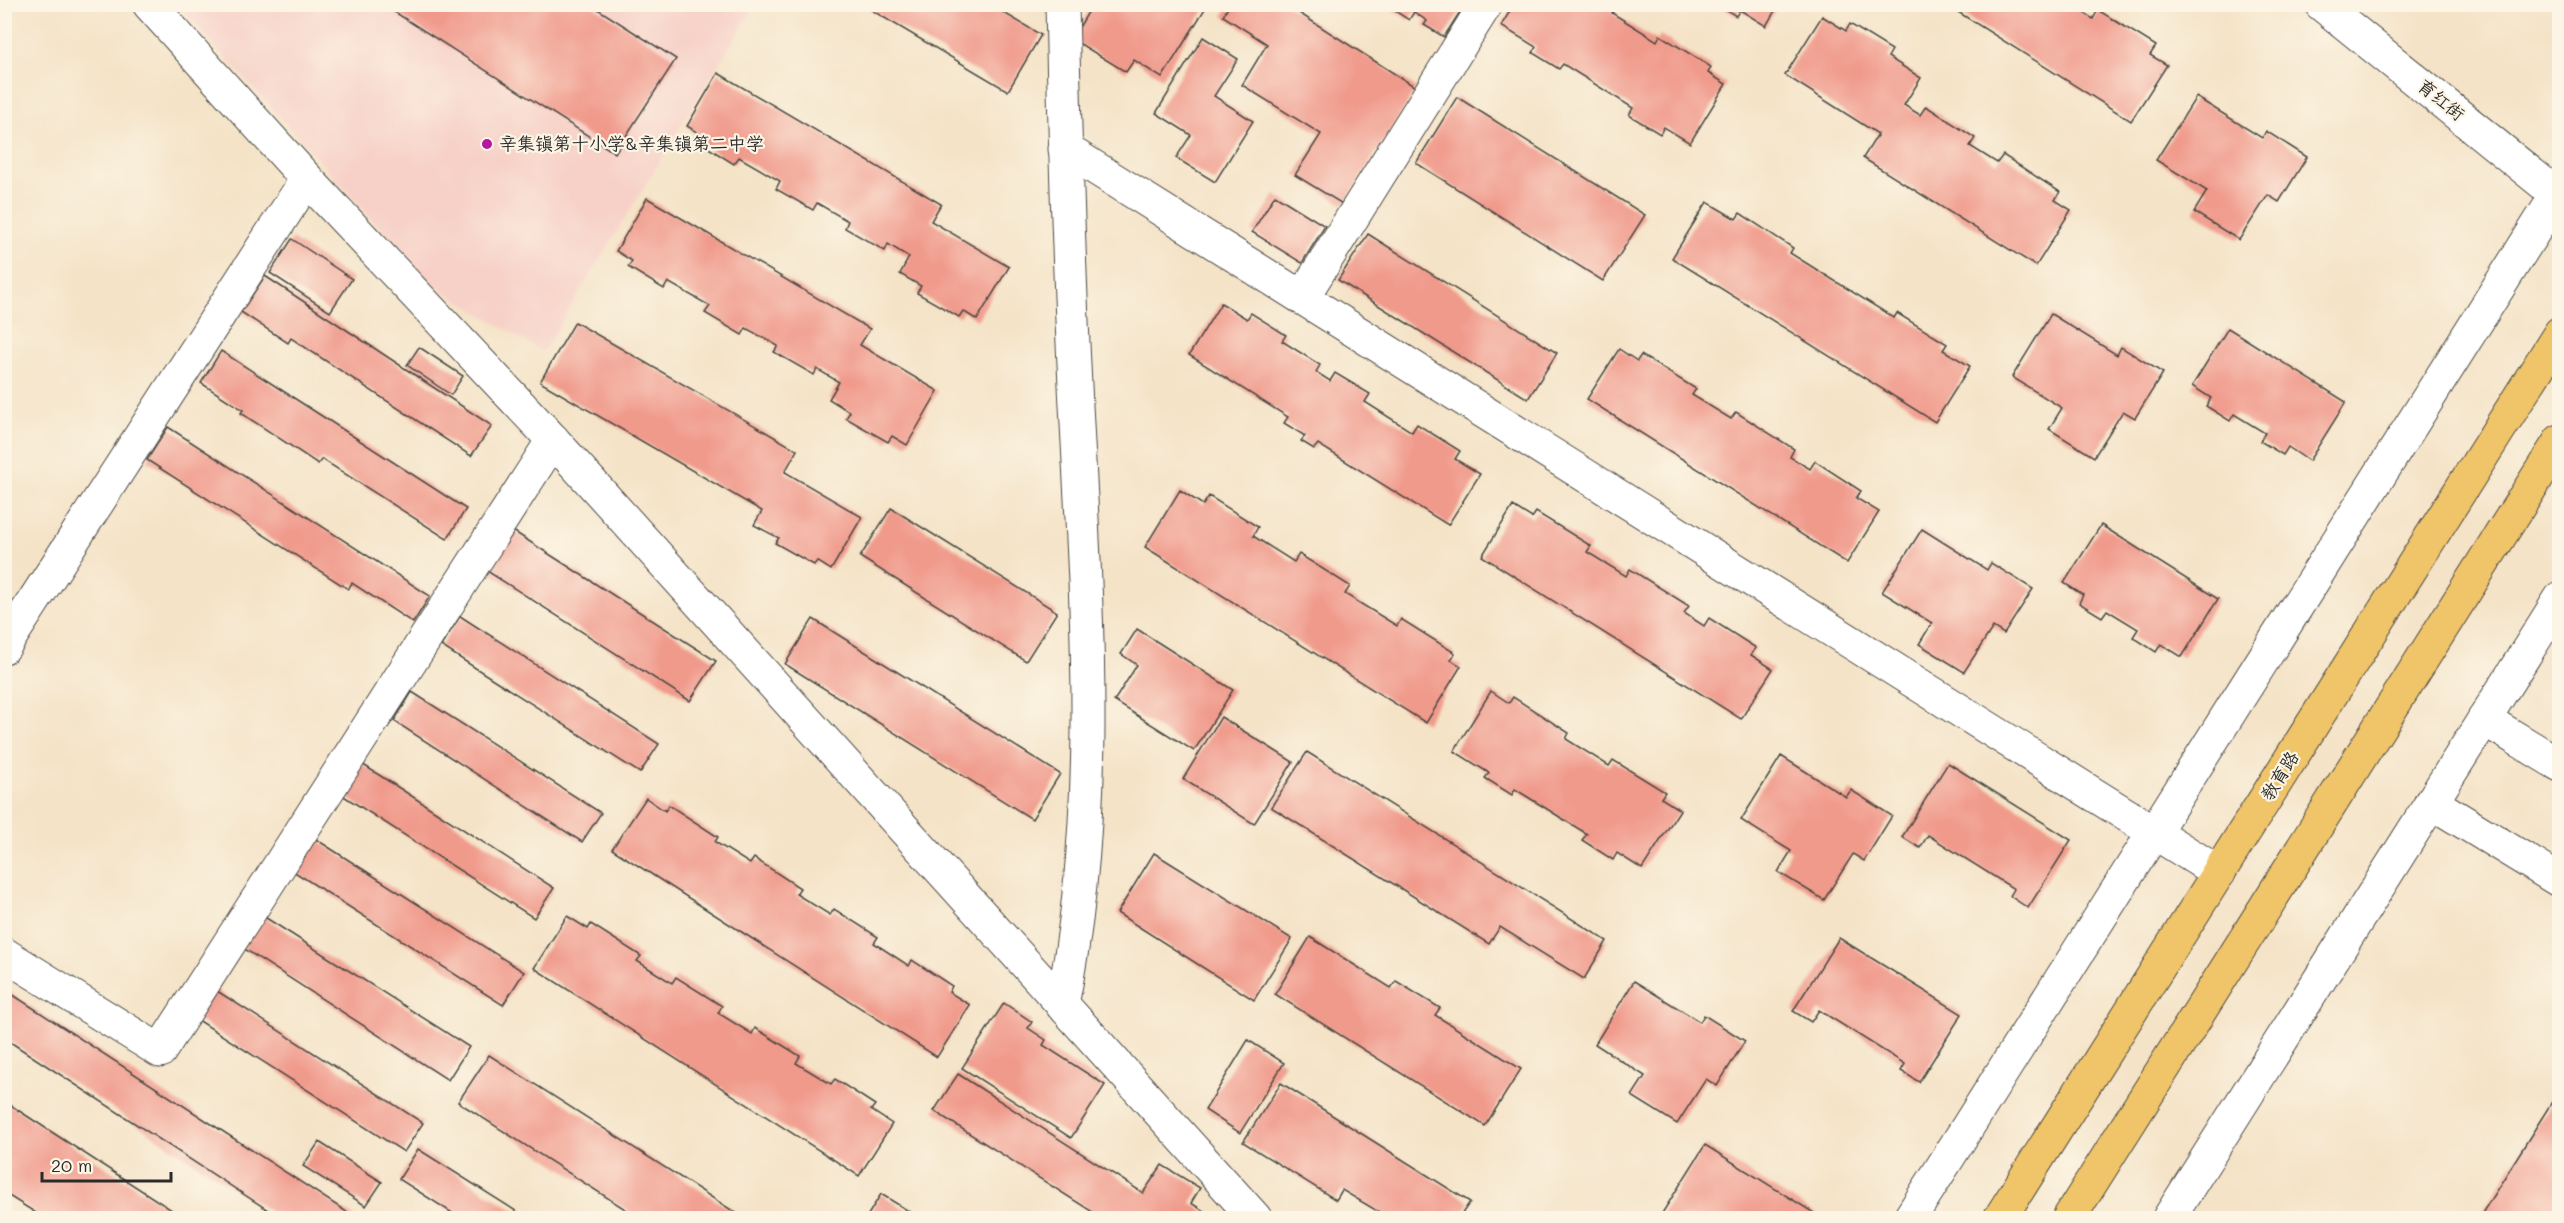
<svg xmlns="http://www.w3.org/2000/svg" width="2564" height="1223" viewBox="0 0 2564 1223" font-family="Mali,'LXGW WenKai TC',sans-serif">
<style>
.built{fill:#f7d1c8}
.building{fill:#f09a8b}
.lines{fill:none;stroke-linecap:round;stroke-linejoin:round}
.minor-casing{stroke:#494742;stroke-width:35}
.major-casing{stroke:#494742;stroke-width:35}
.minor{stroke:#fff;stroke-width:33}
.major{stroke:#f0c469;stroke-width:33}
.poi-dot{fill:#b5179e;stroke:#fcf5e5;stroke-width:2}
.labels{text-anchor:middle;stroke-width:4.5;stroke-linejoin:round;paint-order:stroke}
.street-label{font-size:18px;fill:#2b2b2b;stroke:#fcf5e5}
.poi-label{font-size:18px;fill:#2b2b2b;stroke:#fcf5e5;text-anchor:start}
</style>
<rect width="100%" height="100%" fill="#fcf5e5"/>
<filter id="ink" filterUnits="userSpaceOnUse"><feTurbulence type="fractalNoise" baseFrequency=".0167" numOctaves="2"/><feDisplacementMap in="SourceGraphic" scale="12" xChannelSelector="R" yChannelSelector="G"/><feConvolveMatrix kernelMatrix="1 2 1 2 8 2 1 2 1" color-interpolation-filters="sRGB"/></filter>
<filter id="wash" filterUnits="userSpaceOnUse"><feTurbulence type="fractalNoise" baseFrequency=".008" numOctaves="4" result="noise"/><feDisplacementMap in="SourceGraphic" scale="24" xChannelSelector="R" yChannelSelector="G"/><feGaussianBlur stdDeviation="1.35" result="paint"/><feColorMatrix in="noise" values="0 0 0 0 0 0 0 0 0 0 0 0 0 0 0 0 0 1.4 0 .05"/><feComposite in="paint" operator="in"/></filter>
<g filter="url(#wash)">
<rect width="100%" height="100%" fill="#f4e3c7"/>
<!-- built -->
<path class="built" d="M178 5H755L543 352 430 283Z"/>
<g id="blocks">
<!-- building -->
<g class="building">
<path d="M382 4H590L676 59 615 153Z"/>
<path d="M861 4H989L1041 35 1008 91Z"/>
<path d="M1093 4H1208L1162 78 1134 60 1126 72 1072 39Z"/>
<path d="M1230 4H1285L1417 88 1344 205 1295 175 1321 134 1242 85 1267 44 1223 16Z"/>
<path d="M1384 4H1465L1444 37 1424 25 1427 21 1414 12 1409 20Z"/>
<path d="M1514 4H1612L1616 7 1612 13 1657 41 1660 35 1711 67 1708 73 1726 84 1690 143 1664 127 1660 134 1629 115 1633 108 1563 64 1559 69 1533 53 1536 47 1501 26Z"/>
<path d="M1717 4H1779L1766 26 1740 10 1736 16Z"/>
<path d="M1963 4H2070L2093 19 2098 10 2156 46 2150 55 2167 65 2131 121 1958 12Z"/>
<path d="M1822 16 1846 31 1850 24 1892 50 1888 57 1921 78 1904 105 1920 115 1926 106 1975 138 1970 146 1997 163 2003 155 2060 192 2055 200 2071 210 2036 266 1863 158 1878 134 1785 75Z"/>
<path d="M1203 37 1238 59 1214 96 1253 121 1215 182 1176 158 1191 135 1156 113Z"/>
<path d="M718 73 941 204 931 221 1009 267 977 320 963 311 959 317 917 293 921 286 900 274 909 257 888 244 885 251 845 228 848 221 817 203 813 210 776 189 780 181 739 157 734 164 699 142 703 136 687 126Z"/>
<path d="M1457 97 1645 215 1603 281 1416 163Z"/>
<path d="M2196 97 2262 138 2266 131 2307 157 2279 202 2268 195 2239 240 2194 212 2207 191 2156 160Z"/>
<path d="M1275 195 1325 226 1302 263 1252 232Z"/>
<path d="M647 198 870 329 860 345 938 391 907 445 892 436 888 442 846 418 850 412 829 399 839 382 817 369 814 375 774 352 778 346 746 328 742 335 705 313 710 306 668 282 664 289 628 267 632 261 616 251Z"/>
<path d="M1707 202 1736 219 1740 213 1793 248 1790 253 1894 318 1897 313 1947 344 1943 350 1970 366 1935 422 1672 258Z"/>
<path d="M1368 234 1557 353 1528 399 1338 280Z"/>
<path d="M292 239 352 279 330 312 270 273Z"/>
<path d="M265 276 492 426 471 456 291 338 288 343 241 312Z"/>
<path d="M1221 303 1247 319 1251 313 1286 335 1282 341 1320 365 1316 372 1330 381 1335 373 1370 394 1365 402 1412 432 1417 424 1460 451 1455 459 1480 474 1448 525 1318 444 1314 449 1301 441 1305 436 1284 423 1288 417 1189 355Z"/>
<path d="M2051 314 2117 355 2121 347 2163 373 2135 418 2123 411 2094 457 2049 429 2062 408 2012 377Z"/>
<path d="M575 322 797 450 785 472 862 517 831 570 817 561 814 565 775 543 779 538 754 525 762 511 540 382Z"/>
<path d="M2228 328 2346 402 2309 461 2288 447 2283 455 2260 441 2265 433 2234 414 2230 421 2206 406 2211 398 2192 386Z"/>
<path d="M419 347 463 376 451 395 407 365Z"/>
<path d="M1619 349 1637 361 1641 355 1696 389 1692 395 1731 419 1736 412 1794 449 1790 457 1810 469 1815 461 1861 491 1856 498 1879 512 1847 563 1587 399Z"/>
<path d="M221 351 466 509 447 539 322 459 318 464 241 413 243 410 201 383Z"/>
<path d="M168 427 430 596 413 623 352 583 348 589 147 460Z"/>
<path d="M1180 490 1203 505 1209 496 1258 527 1253 536 1294 562 1299 554 1350 586 1345 594 1397 626 1401 619 1455 653 1451 660 1461 666 1426 723 1145 547Z"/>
<path d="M1513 506 1532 518 1536 512 1591 546 1587 552 1626 576 1630 569 1689 606 1684 613 1704 626 1709 618 1756 648 1751 655 1773 669 1741 719 1482 556Z"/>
<path d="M891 508 1057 612 1026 661 860 557Z"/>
<path d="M2101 525 2218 599 2182 657 2161 644 2156 652 2133 637 2138 629 2107 610 2102 617 2079 603 2083 595 2064 583Z"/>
<path d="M1922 529 1987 570 1991 563 2033 589 2004 634 1993 627 1964 672 1919 644 1932 623 1882 592Z"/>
<path d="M513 531 716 661 690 701 487 571Z"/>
<path d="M460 616 659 744 640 773 441 646Z"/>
<path d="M813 619 1060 774 1032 819 785 664Z"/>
<path d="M1137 629 1233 690 1194 751 1114 701 1137 665 1121 654Z"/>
<path d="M1491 691 1509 703 1513 697 1569 733 1566 739 1609 766 1613 760 1665 792 1661 798 1680 810 1642 869 1617 853 1613 860 1582 840 1587 834 1515 789 1512 795 1485 778 1489 773 1454 751Z"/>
<path d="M412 692 601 813 582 842 394 721Z"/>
<path d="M1221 717 1293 762 1254 824 1183 779Z"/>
<path d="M1307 752 1607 941 1584 979 1500 927 1489 944 1271 807Z"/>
<path d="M1781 756 1846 797 1851 790 1892 816 1864 861 1853 854 1824 900 1778 872 1791 851 1741 820Z"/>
<path d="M1948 763 2071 840 2028 908 2010 896 2014 889 1928 835 1920 848 1902 837Z"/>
<path d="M362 764 554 888 534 918 342 795Z"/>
<path d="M646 798 665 811 669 805 718 837 715 842 750 864 754 858 800 888 796 894 830 915 834 909 878 937 874 943 909 966 912 960 952 986 949 992 970 1005 937 1057 612 849Z"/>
<path d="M314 838 524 972 503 1005 293 871Z"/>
<path d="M1154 853 1292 939 1254 1000 1117 913Z"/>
<path d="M263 916 469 1047 448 1080 243 948Z"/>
<path d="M567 916 588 929 591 924 641 956 637 961 672 983 676 977 722 1006 718 1013 752 1034 755 1028 800 1056 796 1063 831 1084 835 1079 875 1105 871 1110 892 1124 859 1176 534 968Z"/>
<path d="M1310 937 1391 988 1396 981 1440 1008 1435 1015 1521 1069 1485 1126 1275 994Z"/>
<path d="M1839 938 1962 1014 1919 1082 1901 1071 1905 1064 1819 1010 1811 1022 1793 1011Z"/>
<path d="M1634 981 1700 1022 1704 1015 1745 1041 1717 1086 1706 1079 1677 1124 1632 1096 1645 1076 1595 1044Z"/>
<path d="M4 989 356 1218H280L4 1038Z"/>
<path d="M214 989 423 1123 404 1152 195 1018Z"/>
<path d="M1004 1003 1032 1022 1028 1028 1046 1040 1043 1045 1105 1085 1071 1138 962 1068Z"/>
<path d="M1248 1040 1284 1063 1240 1133 1205 1110Z"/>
<path d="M489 1055 744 1218H639L458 1102Z"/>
<path d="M958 1074 1143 1193 1162 1165 1200 1188 1191 1203 1215 1218H1102L934 1111Z"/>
<path d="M1281 1083 1470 1202 1459 1218H1389L1342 1190 1336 1200 1243 1142Z"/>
<path d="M2560 1089V1218H2479Z"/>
<path d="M4 1101 184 1218H44L4 1193Z"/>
<path d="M319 1142 382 1182 366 1206 303 1166Z"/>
<path d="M1705 1145 1822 1218H1659Z"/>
<path d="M418 1149 527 1218H460L399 1179Z"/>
<path d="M881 1194 920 1218H866Z"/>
</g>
</g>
</g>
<g filter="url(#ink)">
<use href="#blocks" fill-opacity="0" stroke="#494742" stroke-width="1.5"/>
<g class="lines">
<!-- minor casing -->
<g class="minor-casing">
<g id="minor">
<path d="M149 4 307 179 553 440 1255 1218"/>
<path d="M1062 4C1065 151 1070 297 1078 443 1088 630 1100 820 1062 1005"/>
<path d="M2321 4 2560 197"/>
<path d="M1065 149 2219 873"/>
<path d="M1302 298 1486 4"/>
<path d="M4 647 307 179"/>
<path d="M2484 719 2560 765"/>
<path d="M2431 802 2560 881"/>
<path d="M4 954 160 1051 553 440"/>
<path d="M1910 1218 2560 190"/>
<path d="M2169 1218 2560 599"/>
</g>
</g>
<!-- major casing -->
<g class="major-casing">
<g id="major">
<path d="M2000 1218 2560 333"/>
<path d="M2069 1218 2560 441"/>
</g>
</g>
<!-- minor -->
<use href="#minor" class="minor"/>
<!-- major -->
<use href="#major" class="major"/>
</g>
</g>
<!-- markers -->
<circle class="poi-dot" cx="487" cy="144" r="6"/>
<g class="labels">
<!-- street labels -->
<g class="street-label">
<text transform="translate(2441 100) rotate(39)" y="6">育红街</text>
<text transform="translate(2280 776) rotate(-58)" y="6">教育路</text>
</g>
<!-- poi labels -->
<g class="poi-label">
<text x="499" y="150">辛集镇第十小学&amp;辛集镇第二中学</text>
</g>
</g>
<!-- margin -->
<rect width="2564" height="1223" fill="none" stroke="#fcf5e5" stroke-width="24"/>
<!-- scale -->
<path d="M42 1172v9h129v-9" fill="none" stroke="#2b2b2b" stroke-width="3"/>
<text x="51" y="1172" font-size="18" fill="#2b2b2b" stroke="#fcf5e5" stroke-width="4.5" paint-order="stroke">20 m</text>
</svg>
